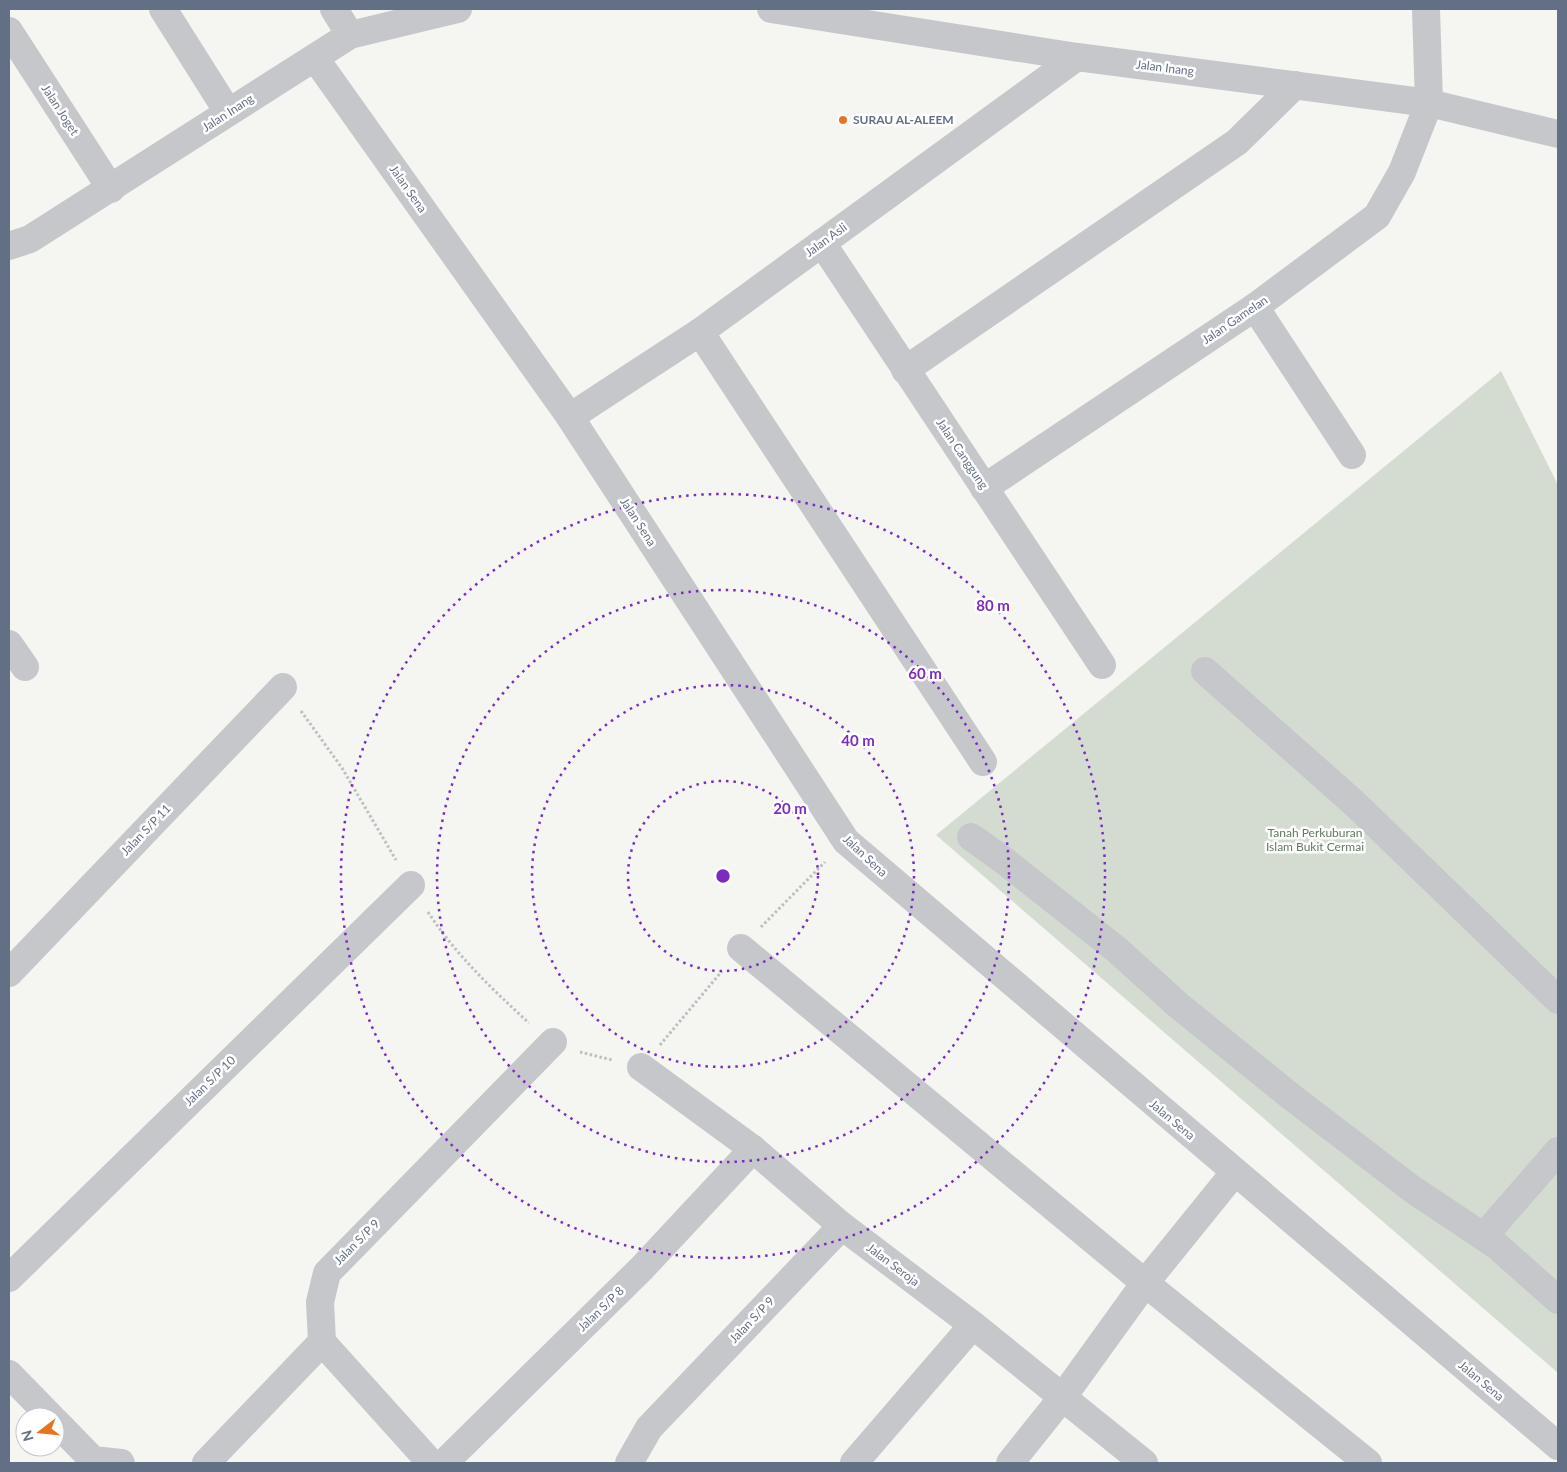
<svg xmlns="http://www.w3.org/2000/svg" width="1567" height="1472" viewBox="0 0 1567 1472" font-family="Lato,sans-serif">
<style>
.green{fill:#d4dcd2}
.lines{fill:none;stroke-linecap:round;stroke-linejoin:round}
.path{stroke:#bebfc2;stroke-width:3;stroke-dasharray:2.5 2.5;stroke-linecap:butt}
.minor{stroke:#c5c7cb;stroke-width:28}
.ring{fill:none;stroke:#7b2cbf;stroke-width:2.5;stroke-dasharray:2.5 5}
.poi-dot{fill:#e9741e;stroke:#fff;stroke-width:2}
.labels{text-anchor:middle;stroke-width:5;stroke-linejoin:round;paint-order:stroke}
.street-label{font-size:12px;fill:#636f84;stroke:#fff}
.poi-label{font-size:12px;font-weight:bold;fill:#636f84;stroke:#fff;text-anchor:start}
.park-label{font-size:12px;fill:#627a62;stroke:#fff}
.centre{fill:#7b2cbf;stroke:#fff;stroke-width:2.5}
.ring-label{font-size:15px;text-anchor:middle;font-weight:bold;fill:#7b2cbf;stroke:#fff;stroke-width:5;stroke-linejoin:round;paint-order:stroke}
</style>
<rect width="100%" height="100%" fill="#f5f5f1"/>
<!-- green -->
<path class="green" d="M1501 371 1558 485V1373L936 835Z"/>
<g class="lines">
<!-- path -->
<g class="path">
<path d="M301 711 342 768 396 860"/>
<path d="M428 912C456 955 491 988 529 1023"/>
<path d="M761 927 825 862"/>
<path d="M660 1045 722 971"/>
<path d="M580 1052 612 1060"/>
</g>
<!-- minor -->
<g class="minor">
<path d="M163 9 228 112"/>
<path d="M334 9 350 35"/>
<path d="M771 9 1077 57 1429 103 1558 134"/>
<path d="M9 31 111 189"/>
<path d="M315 58 570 417 846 841 1558 1446"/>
<path d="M822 243 1102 665"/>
<path d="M9 246 30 239 350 35 458 9"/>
<path d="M1255 307 1352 455"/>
<path d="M700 332 983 762"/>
<path d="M905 370 1237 142 1295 85"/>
<path d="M570 417 700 332 1077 57"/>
<path d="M984 488 1255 307 1377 216 1402 172 1429 103 1426 9"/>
<path d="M9 644 25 667"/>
<path d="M1205 671 1354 803 1558 1000"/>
<path d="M971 837 1002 859 1116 949 1178 1005 1289 1095 1412 1189 1496 1245 1558 1300"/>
<path d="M741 948 1145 1283 1368 1463"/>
<path d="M9 973 283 687"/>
<path d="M641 1067 753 1149 842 1226 973 1325 1144 1463"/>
<path d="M1484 1236 1558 1151"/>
<path d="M9 1278 411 885"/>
<path d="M322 1342 431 1463"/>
<path d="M9 1374 51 1417"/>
<path d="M55 1421 93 1460 121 1463"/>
<path d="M206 1463 322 1342 320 1302 327 1273 553 1042"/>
<path d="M444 1463 642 1268 753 1149"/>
<path d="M629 1463 649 1428 842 1226"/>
<path d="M854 1463 973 1325"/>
<path d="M1010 1463 1062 1398 1145 1283 1234 1173"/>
</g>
</g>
<!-- distance rings -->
<g class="ring">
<circle cx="723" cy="876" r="95"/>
<circle cx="723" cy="876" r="191"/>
<circle cx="723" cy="876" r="286"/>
<circle cx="723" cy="876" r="382"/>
</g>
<!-- markers -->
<circle class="poi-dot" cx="843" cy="120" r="5"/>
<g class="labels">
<!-- street labels -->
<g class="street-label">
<text transform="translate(1165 68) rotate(7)" y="4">Jalan Inang</text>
<text transform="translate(60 110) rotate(57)" y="4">Jalan Joget</text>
<text transform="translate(228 113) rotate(-33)" y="4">Jalan Inang</text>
<text transform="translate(408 189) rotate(55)" y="4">Jalan Sena</text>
<text transform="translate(826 240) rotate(-36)" y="4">Jalan Asli</text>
<text transform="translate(1235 320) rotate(-34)" y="4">Jalan Gamelan</text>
<text transform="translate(962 454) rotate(56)" y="4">Jalan Canggung</text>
<text transform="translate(638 522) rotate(57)" y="4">Jalan Sena</text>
<text transform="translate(146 830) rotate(-46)" y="4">Jalan S/P 11</text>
<text transform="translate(865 856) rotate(43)" y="4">Jalan Sena</text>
<text transform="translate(210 1081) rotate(-44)" y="4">Jalan S/P 10</text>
<text transform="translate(1172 1120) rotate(40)" y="4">Jalan Sena</text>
<text transform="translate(357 1242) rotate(-45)" y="4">Jalan S/P 9</text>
<text transform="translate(893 1265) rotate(37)" y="4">Jalan Seroja</text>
<text transform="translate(601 1309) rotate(-44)" y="4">Jalan S/P 8</text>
<text transform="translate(752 1320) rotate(-46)" y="4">Jalan S/P 9</text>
<text transform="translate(1481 1381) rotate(40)" y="4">Jalan Sena</text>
</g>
<!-- poi labels -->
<g class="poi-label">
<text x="853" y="124">SURAU AL-ALEEM</text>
</g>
<!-- park labels -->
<g class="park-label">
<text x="1315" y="837">Tanah Perkuburan<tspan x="1315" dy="14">Islam Bukit Cermai</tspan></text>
</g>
</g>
<circle cx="723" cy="876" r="8" class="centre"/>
<g class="ring-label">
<text x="993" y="611">80 m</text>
<text x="925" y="679">60 m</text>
<text x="858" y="746">40 m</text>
<text x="790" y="814">20 m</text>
</g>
<!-- border -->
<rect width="1567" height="1472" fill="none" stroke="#636f84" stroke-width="20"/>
<!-- north arrow -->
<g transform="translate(40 1432) rotate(254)"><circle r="24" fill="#ffffff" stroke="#c1c5ce"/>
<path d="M0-4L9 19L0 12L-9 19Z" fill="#e9741e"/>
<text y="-8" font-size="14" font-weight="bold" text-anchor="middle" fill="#636f84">N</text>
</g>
</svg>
